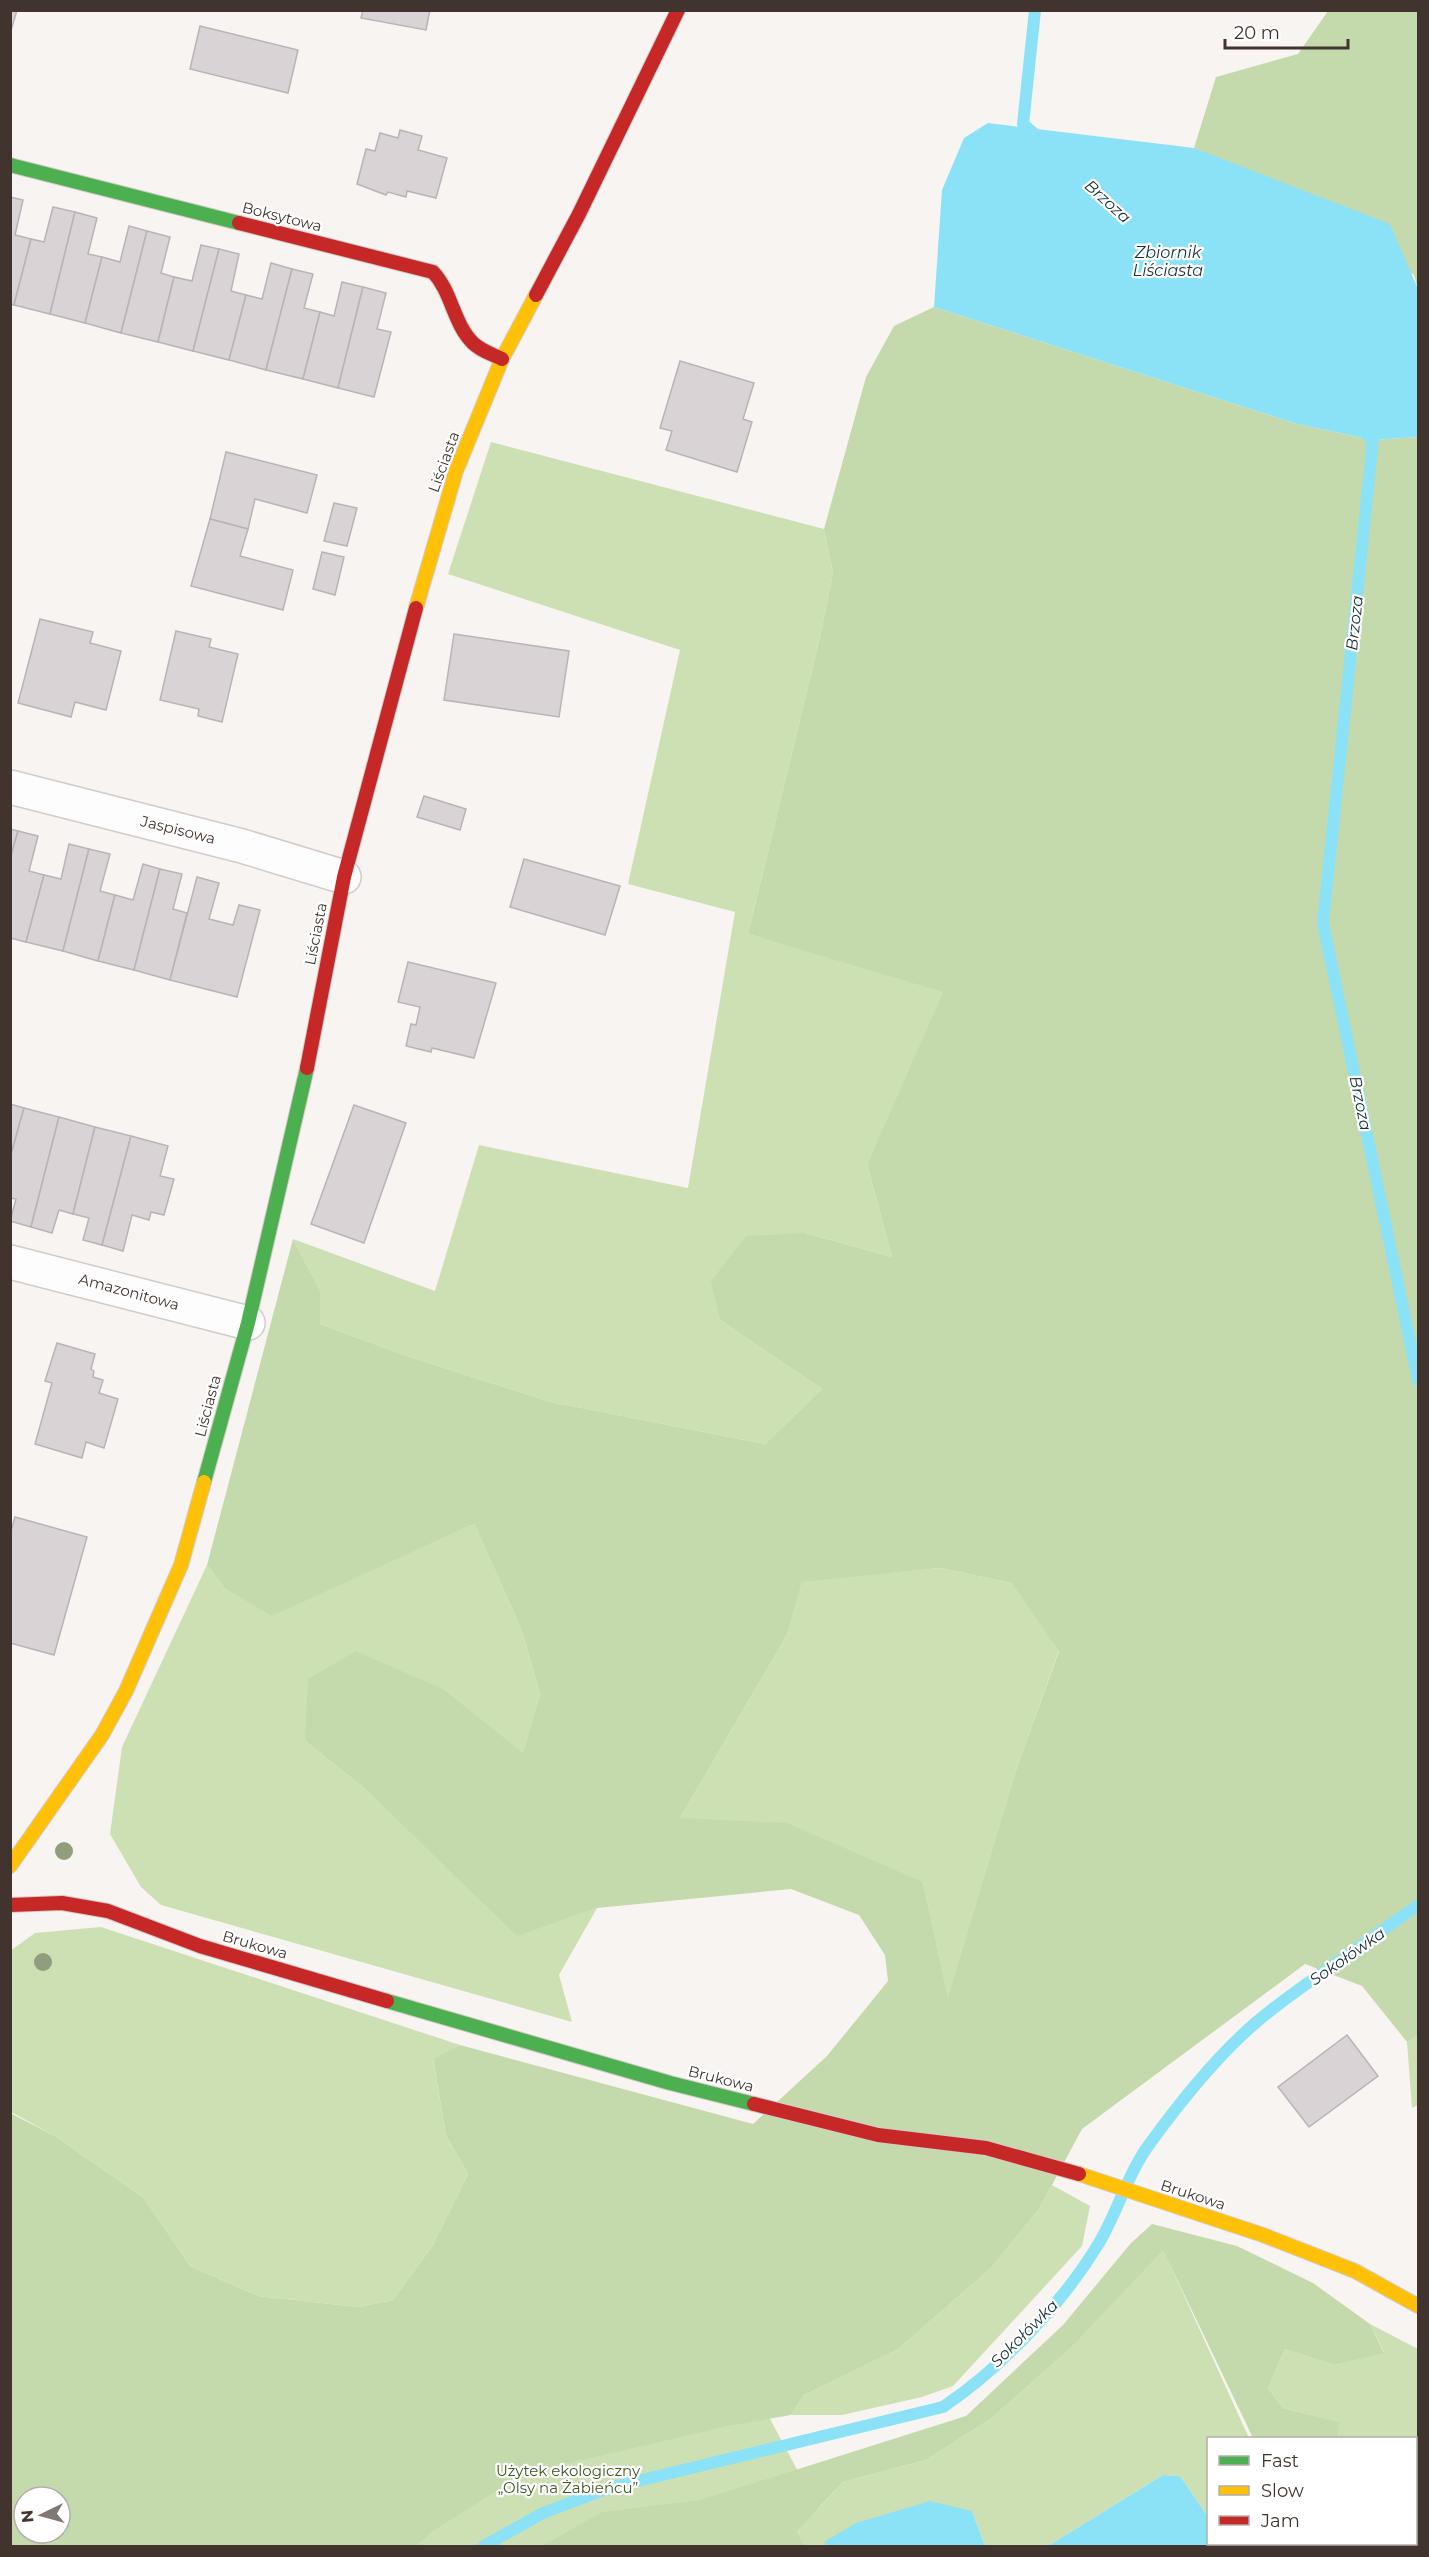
<svg xmlns="http://www.w3.org/2000/svg" width="1429" height="2557" viewBox="0 0 1429 2557" font-family="Montserrat,sans-serif">
<style>
.green{fill:#cce0b4;fill-rule:evenodd}
.forest{fill:#c5daac;fill-rule:evenodd}
.water{fill:#8be2f6}
.lines{fill:none;stroke-linecap:round;stroke-linejoin:round}
.stream{stroke:#8be2f6;stroke-width:12}
.building{fill:#dad3d6;stroke:#bab3b6;stroke-width:1.5}
.street-casing{stroke:#d3cbc8;stroke-width:36}
.fast-casing{stroke:#d3cbc8;stroke-width:16}
.slow-casing{stroke:#d3cbc8;stroke-width:16}
.jam-casing{stroke:#d3cbc8;stroke-width:16}
.street{stroke:#fefdfd;stroke-width:33}
.fast{stroke:#4caf50;stroke-width:14}
.slow{stroke:#ffc107;stroke-width:14}
.jam{stroke:#c62828;stroke-width:14}
.tree{fill:#919e7d}
.labels{text-anchor:middle;stroke-width:4.5;stroke-linejoin:round;paint-order:stroke}
.street-label{font-size:15px;fill:#41342e;stroke:#fff}
.park-label{font-size:15px;fill:#3d571e;stroke:#fff}
.water-label{font-size:16px;font-style:italic;fill:#192f34;stroke:#fff}
</style>
<rect width="100%" height="100%" fill="#f8f4f2"/>
<!-- green -->
<g class="green">
<path d="M491 442 824 529 833 573 820 637 748 934 944 991 867 1164 892 1257 805 1233 720 1320 822 1389 765 1444 551 1402 407 1356 320 1324V1290L293 1239 435 1291 479 1145 688 1188 735 912 628 884 680 650 448 574Z"/>
<path d="M474 1524 521 1628 540 1694 523 1754 445 1690 305 1741 364 1788 517 1935 597 1908 559 1975 572 2022 161 1905 141 1887 110 1834 122 1747 207 1565 225 1589 272 1615Z"/>
<path d="M940 1568 1011 1583 1059 1650 1015 1773 948 1998 923 1882 680 1818 787 1635 802 1581Z"/>
<path d="M101 1927 460 2045 433 2060 446 2135 468 2174 433 2245 393 2300 358 2307 258 2296 190 2266 144 2198 55 2136 11 2112 10 1951 35 1933Z"/>
<path d="M1418 2033V2105L1412 2108 1407 2042Z"/>
<path d="M1052 2185 1090 2206 1082 2246 953 2386 922 2397 842 2415H791L804 2395 897 2350 991 2268 1039 2209Z"/>
<path d="M1163 2249 1249 2438H1208V2517L1180 2476 1163 2475 1048 2546H985L972 2511 838 2546H11L10 2377 768 2415 818 2509 843 2482 926 2460 992 2418 1074 2345ZM24 2497H60V2533H24Z"/>
<path d="M1370 2324 1418 2349V2449L1416 2450V2438H1337L1338 2422 1283 2408 1268 2388 1285 2349 1334 2365 1384 2352Z"/>
<path d="M1227 2544H1297L1298 2546H1229Z"/>
</g>
<!-- forest -->
<g class="forest">
<path d="M1328 11H1418V289L1414 275 1194 148 1216 77 1298 54Z"/>
<path d="M934 307 1297 424 1373 440 1418 437V2034L1407 2042 1362 1986 1305 1964 1082 2129 1039 2209 991 2268 897 2350 804 2395 791 2415 727 2426 523 2474 433 2531 416 2546H11L10 2113 55 2136 144 2198 190 2266 258 2296 358 2307 393 2300 433 2245 468 2174 446 2135 433 2059 460 2045 753 2124 827 2056 888 1981 885 1955 859 1915 791 1889 597 1908 517 1936 364 1788 305 1741 308 1679 356 1651 445 1690 523 1753 540 1694 521 1628 474 1524 272 1616 225 1589 207 1565 293 1239 320 1290V1324L407 1356 551 1402 765 1444 822 1389 720 1320 711 1281 746 1236 805 1233 892 1257 867 1164 943 992 748 934 820 637 833 573 824 529 866 377 894 326ZM940 1568 1011 1583 1059 1651 1015 1773 948 1997 923 1882 787 1823 680 1818 787 1635 802 1582ZM24 2497H60V2533H24Z"/>
<path d="M1152 2224 1237 2246 1313 2283 1370 2324 1384 2353 1334 2365 1285 2349 1268 2388 1283 2408 1339 2422 1337 2438H1253L1163 2250 1074 2345 992 2418 926 2460 843 2482 797 2531 804 2546H542L602 2512 700 2500 966 2416 1063 2325 1131 2243Z"/>
<path d="M1418 2449V2546H1299L1298 2544H1416V2450Z"/>
</g>
<!-- water -->
<g class="water">
<path d="M988 123 1194 148 1390 224 1418 289V437L1373 440 1297 424 934 307 942 190 964 138Z"/>
<path d="M1163 2475 1180 2476 1208 2517V2544H1227L1229 2546H1048Z"/>
<path d="M930 2501 972 2511 985 2546H827L824 2542 856 2523Z"/>
</g>
<g class="lines">
<!-- stream -->
<g class="stream">
<path d="M1035 10 1023 124 1038 137"/>
<path d="M1362 430 1373 440 1323 923 1418 1380"/>
<path d="M484 2546 543 2513 609 2488 943 2407C1001 2368 1063 2303 1099 2243 1118 2211 1128 2172 1151 2142 1183 2098 1227 2044 1270 2011 1318 1974 1369 1941 1418 1905"/>
</g>
</g>
<!-- building -->
<g class="building">
<path d="M10 10H17L10 34Z"/>
<path d="M363 10H430L426 30 361 18Z"/>
<path d="M200 26 298 50 288 93 190 69Z"/>
<path d="M400 130 422 136 418 150 447 158 436 198 407 191 406 197 388 192 386 195 357 184 366 149 375 151 380 133 398 138Z"/>
<path d="M10 197 23 200 15 235 31 239 14 305 10 304Z"/>
<path d="M53 207 75 212 50 314 14 305 31 239 44 242Z"/>
<path d="M75 212 97 218 88 254 102 257 85 323 50 314Z"/>
<path d="M129 226 147 231 121 333 85 323 102 257 120 262Z"/>
<path d="M147 231 170 237 161 273 174 277 158 342 121 333Z"/>
<path d="M201 245 219 249 193 351 158 342 174 277 192 281Z"/>
<path d="M219 249 239 254 231 291 246 295 229 360 193 351Z"/>
<path d="M271 263 292 269 266 370 229 360 246 295 262 299Z"/>
<path d="M292 269 313 274 304 308 320 312 303 379 266 370Z"/>
<path d="M342 282 363 287 338 388 303 379 320 312 334 316Z"/>
<path d="M363 287 386 293 377 329 391 332 374 397 338 388Z"/>
<path d="M680 361 754 383 743 419 752 422 737 472 666 450 672 431 660 428Z"/>
<path d="M226 452 317 475 307 513 255 499 248 529 210 519Z"/>
<path d="M334 503 357 508 347 546 324 541Z"/>
<path d="M210 519 248 529 240 556 293 570 283 610 191 586Z"/>
<path d="M322 552 344 557 335 595 313 589Z"/>
<path d="M40 619 93 632 90 643 121 651 106 710 75 702 71 717 18 703Z"/>
<path d="M176 631 211 639 209 647 238 654 222 722 198 716 199 709 160 700Z"/>
<path d="M454 634 569 651 559 717 444 700Z"/>
<path d="M424 796 466 809 460 830 417 817Z"/>
<path d="M10 829 18 831 10 859Z"/>
<path d="M18 831 38 836 29 871 44 875 26 942 10 938V859Z"/>
<path d="M69 844 89 849 63 951 26 942 44 875 61 879Z"/>
<path d="M89 849 110 854 100 891 115 895 98 961 63 951Z"/>
<path d="M524 859 620 886 605 935 510 907Z"/>
<path d="M143 864 160 869 134 970 98 961 115 895 133 900Z"/>
<path d="M160 869 182 874 173 909 187 913 170 980 134 970Z"/>
<path d="M197 877 219 883 209 919 233 925 239 905 260 910 237 997 170 980Z"/>
<path d="M408 962 496 983 474 1058 432 1048 431 1052 406 1046 411 1024 416 1025 420 1007 398 1002Z"/>
<path d="M10 1104 24 1108 10 1158Z"/>
<path d="M354 1105 406 1123 364 1243 311 1224Z"/>
<path d="M24 1108 59 1117 31 1227 10 1221 16 1199 10 1198V1158Z"/>
<path d="M59 1117 95 1127 73 1214 59 1210 52 1233 31 1227Z"/>
<path d="M95 1127 131 1136 102 1245 83 1240 89 1218 73 1214Z"/>
<path d="M131 1136 168 1146 160 1176 174 1179 164 1215 151 1212 149 1220 132 1215 123 1251 102 1245Z"/>
<path d="M57 1343 95 1354 91 1369 94 1371 93 1377 103 1380 99 1393 118 1399 104 1448 86 1442 82 1458 35 1444 52 1383 45 1381Z"/>
<path d="M15 1517 87 1537 54 1655 10 1643V1534Z"/>
<path d="M1347 2035 1378 2076 1309 2127 1278 2087Z"/>
</g>
<g class="lines">
<!-- street casing -->
<g class="street-casing">
<g id="street">
<path d="M10 787 242 846 344 877"/>
<path d="M10 1262 248 1323"/>
</g>
</g>
<!-- fast casing -->
<g class="fast-casing">
<g id="fast">
<path d="M10 165 239 223"/>
<path d="M204 1482 248 1323 307 1068"/>
<path d="M387 2001 670 2083 754 2104"/>
</g>
</g>
<!-- slow casing -->
<g class="slow-casing">
<g id="slow">
<path d="M416 608 456 471 502 359 536 295"/>
<path d="M10 1866 102 1735 126 1691 181 1565 204 1482"/>
<path d="M1079 2174 1263 2235 1355 2271 1418 2306"/>
</g>
</g>
<!-- jam casing -->
<g class="jam-casing">
<g id="jam">
<path d="M239 223 433 272C452 292 453 323 473 343 481 351 492 354 502 359"/>
<path d="M536 295 579 214 678 10"/>
<path d="M307 1068 344 877 416 608"/>
<path d="M10 1905 62 1903 108 1911 200 1946 387 2001"/>
<path d="M754 2104 878 2135 986 2148 1079 2174"/>
</g>
</g>
<!-- street -->
<use href="#street" class="street"/>
<!-- fast -->
<use href="#fast" class="fast"/>
<!-- slow -->
<use href="#slow" class="slow"/>
<!-- jam -->
<use href="#jam" class="jam"/>
</g>
<!-- trees -->
<g class="tree">
<circle cx="64" cy="1851" r="9"/>
<circle cx="43" cy="1962" r="9"/>
</g>
<g class="labels">
<!-- street labels -->
<g class="street-label">
<text transform="translate(282 217) rotate(14)" y="5">Boksytowa</text>
<text transform="translate(444 462) rotate(-70)" y="5">Liściasta</text>
<text transform="translate(178 830) rotate(14)" y="5">Jaspisowa</text>
<text transform="translate(316 934) rotate(-79)" y="5">Liściasta</text>
<text transform="translate(129 1292) rotate(15)" y="5">Amazonitowa</text>
<text transform="translate(208 1406) rotate(-75)" y="5">Liściasta</text>
<text transform="translate(255 1945) rotate(16)" y="5">Brukowa</text>
<text transform="translate(721 2079) rotate(14)" y="5">Brukowa</text>
<text transform="translate(1193 2195) rotate(18)" y="5">Brukowa</text>
</g>
<!-- park labels -->
<g class="park-label">
<text x="568" y="2476">Użytek ekologiczny<tspan x="568" dy="17">„Olsy na Żabieńcu”</tspan></text>
</g>
<!-- water labels -->
<g class="water-label">
<text transform="translate(1108 201) rotate(42)" y="6">Brzoza</text>
<text x="1168" y="258">Zbiornik<tspan x="1168" dy="18">Liściasta</tspan></text>
<text transform="translate(1354 623) rotate(-84)" y="6">Brzoza</text>
<text transform="translate(1361 1103) rotate(78)" y="6">Brzoza</text>
<text transform="translate(1347 1956) rotate(-35)" y="6">Sokołówka</text>
<text transform="translate(1024 2333) rotate(-45)" y="6">Sokołówka</text>
</g>
</g>
<!-- border -->
<rect width="1429" height="2557" fill="none" stroke="#41342e" stroke-width="24"/>
<!-- legend -->
<rect x="1207" y="2437" width="210" height="108" fill="#ffffff" stroke="#b3aeab" stroke-width="1.5"/>
<rect x="1219" y="2456" width="30" height="9" fill="#4caf50" stroke="#b3aeab" stroke-width="1.5"/>
<text x="1261" y="2467" font-size="18" fill="#41342e">Fast</text>
<rect x="1219" y="2486" width="30" height="9" fill="#ffc107" stroke="#b3aeab" stroke-width="1.5"/>
<text x="1261" y="2497" font-size="18" fill="#41342e">Slow</text>
<rect x="1219" y="2516" width="30" height="9" fill="#c62828" stroke="#b3aeab" stroke-width="1.5"/>
<text x="1261" y="2527" font-size="18" fill="#41342e">Jam</text>
<!-- north arrow -->
<g transform="translate(42 2515) rotate(265)"><circle r="28" fill="#ffffff" stroke="#b3aeab" stroke-width="1.5"/>
<path d="M0-4.5L10 22L0 15L-10 22Z" fill="#817773"/>
<text y="-9" font-size="16" font-weight="bold" text-anchor="middle" fill="#41342e">N</text>
</g>
<!-- scale -->
<path d="M1225 39v9h123v-9" fill="none" stroke="#41342e" stroke-width="3"/>
<text x="1234" y="39" font-size="18" fill="#41342e" stroke="#ffffff" stroke-width="4.5" paint-order="stroke">20 m</text>
</svg>
